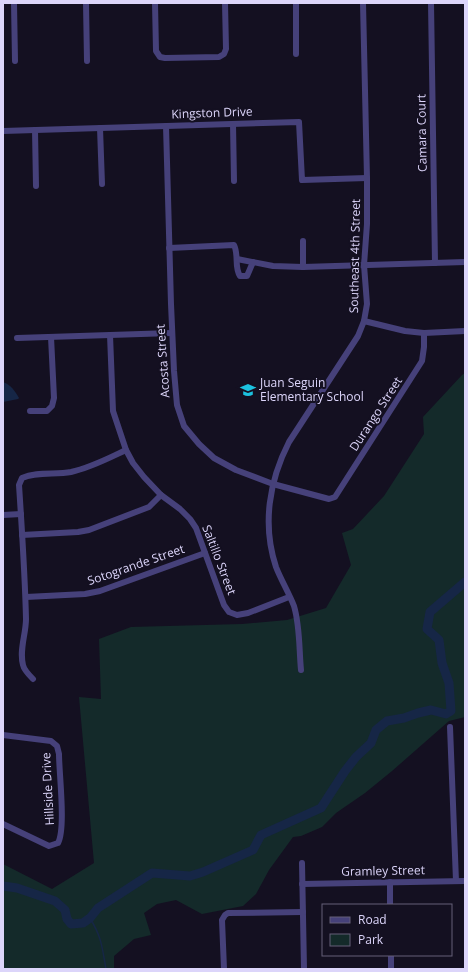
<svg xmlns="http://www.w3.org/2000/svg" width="468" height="972" viewBox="0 0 468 972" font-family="'Open Sans',sans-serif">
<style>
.green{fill:#142a2a}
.water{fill:#162646}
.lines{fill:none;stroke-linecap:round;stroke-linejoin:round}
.stream{stroke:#162646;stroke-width:1.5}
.river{stroke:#162646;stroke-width:9}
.minor{stroke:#46417a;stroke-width:6}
.labels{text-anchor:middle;stroke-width:4;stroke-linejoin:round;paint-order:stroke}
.street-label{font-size:12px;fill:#dcd5fa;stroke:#141021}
.poi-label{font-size:12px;fill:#dcd5fa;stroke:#141021;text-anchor:start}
</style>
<rect width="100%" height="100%" fill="#141021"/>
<!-- green -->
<path class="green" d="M465 373V717L449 721 392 771 365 793 336 813 322 827 301 836 293 837 269 870 256 894 243 906 202 914 176 900 157 904 144 913 151 935 134 939 114 956V969H3V864L52 889 94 863 79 697 101 699 99 639 131 627 242 624 287 620 326 608 351 565 342 533 353 529 384 496 424 434 423 417 462 375Z"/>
<!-- water -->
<path class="water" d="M3 382C11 385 15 391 19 398L18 399 3 402Z"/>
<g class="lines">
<!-- stream -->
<path class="stream" d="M90 918C102 938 102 947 106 969"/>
<!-- river -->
<path class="river" d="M3 886 17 888 55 901 65 910 67 919 71 924 83 923 90 918 98 908 152 873 190 876 203 872 253 850 261 835 321 808 345 771 356 757 371 743 376 730 387 721 404 718 418 713 431 710 446 714 451 711 449 683 442 663 439 640 427 629 430 612 465 582"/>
<!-- minor -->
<g class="minor">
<path d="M14 3 15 61"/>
<path d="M86 3 87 61"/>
<path d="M155 3 156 51 160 57 165 58 219 57 224 54 226 49 225 3"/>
<path d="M296 3V54"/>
<path d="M431 3 435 263"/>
<path d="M233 124 234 181"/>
<path d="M166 126 171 304 174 371 177 405 184 426 199 444 214 458 236 470 273 484 329 499 335 497 422 361 424 347V333"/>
<path d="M100 128 102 184"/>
<path d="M35 130 36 186"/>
<path d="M3 131 299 122 302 180 367 178"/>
<path d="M303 241V267"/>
<path d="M169 248 234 245C239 255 234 267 240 276H247L253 262"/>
<path d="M237 259 273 266 303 267 465 262"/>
<path d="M364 321 405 331 424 333 465 331"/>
<path d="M110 335 113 411 126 450 133 463 144 477 161 495 180 509 190 519 196 528 224 605 229 612 237 615 248 613 289 597"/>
<path d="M17 338 172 333"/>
<path d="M30 411H47L52 406 54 398 51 337"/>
<path d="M3 515 21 514"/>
<path d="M22 535 78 532 89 530 149 507 161 495"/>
<path d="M26 597 85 594 100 591 205 553"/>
<path d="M301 670C299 649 300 626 294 606 289 593 281 580 276 567 262 525 269 481 289 442L358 336 364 321 367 304 364 265 367 224V178L363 3"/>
<path d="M33 679C29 675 24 670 23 665 19 650 26 634 26 619 25 575 22 530 19 485L22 478C37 471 55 475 71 472 90 468 109 458 126 450"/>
<path d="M450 727 456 881"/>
<path d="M3 735 51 741 57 746 59 754C59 773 66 828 58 843L49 846 3 824"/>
<path d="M302 863 304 969"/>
<path d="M390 882V905"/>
<path d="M302 884 465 881"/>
<path d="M391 955V969"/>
<path d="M224 969 222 920 225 915 228 913 303 912"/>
</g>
</g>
<!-- icons -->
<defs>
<g id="school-bare" transform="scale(1.2)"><path d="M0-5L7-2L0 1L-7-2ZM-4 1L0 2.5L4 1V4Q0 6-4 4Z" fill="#1cc1df" stroke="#141021" stroke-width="2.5" paint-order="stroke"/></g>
</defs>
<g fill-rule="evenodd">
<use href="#school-bare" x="248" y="390"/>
</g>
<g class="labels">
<!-- street labels -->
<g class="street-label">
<text transform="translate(212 113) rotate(-2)" y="4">Kingston Drive</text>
<text transform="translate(422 133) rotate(-91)" y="4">Camara Court</text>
<text transform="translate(355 256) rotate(-89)" y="4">Southeast 4th Street</text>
<text transform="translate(163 361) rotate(-94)" y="4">Acosta Street</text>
<text transform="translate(376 414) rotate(-57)" y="4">Durango Street</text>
<text transform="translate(219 560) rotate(69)" y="4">Saltillo Street</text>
<text transform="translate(136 565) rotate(-19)" y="4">Sotogrande Street</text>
<text transform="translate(48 789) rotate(-93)" y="4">Hillside Drive</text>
<text transform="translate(383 871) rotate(-1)" y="4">Gramley Street</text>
</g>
<!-- poi labels -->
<g class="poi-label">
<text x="260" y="387">Juan Seguin<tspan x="260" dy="14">Elementary School</tspan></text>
</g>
</g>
<!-- border -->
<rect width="468" height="972" fill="none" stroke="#dcd5fa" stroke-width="8"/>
<!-- legend -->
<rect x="322" y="904" width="130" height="52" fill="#141021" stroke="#645f78"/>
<rect x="330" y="917" width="20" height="6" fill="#46417a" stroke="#645f78"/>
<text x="358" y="924" font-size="12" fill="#dcd5fa">Road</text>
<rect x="330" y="934" width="20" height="12" fill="#142a2a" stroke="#645f78"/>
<text x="358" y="944" font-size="12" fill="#dcd5fa">Park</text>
</svg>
